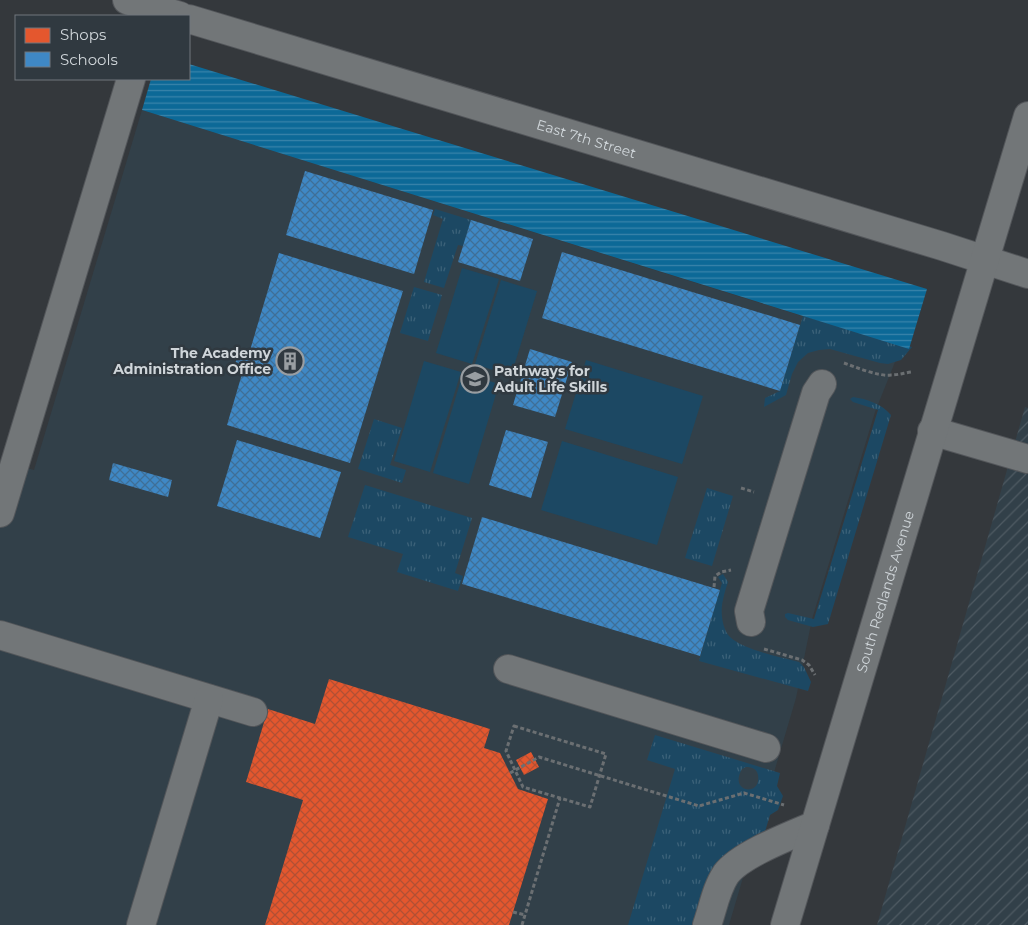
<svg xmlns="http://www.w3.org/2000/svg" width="1028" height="925" viewBox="0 0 1028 925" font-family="Montserrat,sans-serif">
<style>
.built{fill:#324049}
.industrial{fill:url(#industrial-furrows)}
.grass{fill:url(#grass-tufts);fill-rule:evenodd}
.pitch{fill:#1c4863}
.water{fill:url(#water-rules)}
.shops{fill:url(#shops-cross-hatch)}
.schools{fill:url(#schools-cross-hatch)}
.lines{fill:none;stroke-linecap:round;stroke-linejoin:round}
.minor-casing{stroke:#53565a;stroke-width:30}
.path{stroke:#6b6f72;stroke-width:3;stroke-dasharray:4 2.5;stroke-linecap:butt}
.minor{stroke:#727678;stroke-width:28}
.labels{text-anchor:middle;stroke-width:5;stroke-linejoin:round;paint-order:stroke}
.street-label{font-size:14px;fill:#cfd5d9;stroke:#303940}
.poi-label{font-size:14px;font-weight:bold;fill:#cfd5d9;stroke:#303940;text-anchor:end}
</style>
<defs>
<pattern id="industrial-furrows" width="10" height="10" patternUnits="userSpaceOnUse" patternTransform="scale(1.25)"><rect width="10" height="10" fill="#324049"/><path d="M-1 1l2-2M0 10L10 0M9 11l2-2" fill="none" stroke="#4f5b63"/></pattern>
<pattern id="grass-tufts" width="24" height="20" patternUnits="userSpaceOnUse" patternTransform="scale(1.25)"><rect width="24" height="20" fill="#1c4863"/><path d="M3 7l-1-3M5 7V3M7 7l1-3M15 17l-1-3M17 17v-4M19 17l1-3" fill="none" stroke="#3c6279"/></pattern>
<pattern id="water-rules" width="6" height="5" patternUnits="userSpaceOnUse" patternTransform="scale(1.25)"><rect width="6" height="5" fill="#0c6997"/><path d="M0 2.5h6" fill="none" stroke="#3a84aa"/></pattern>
<pattern id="shops-cross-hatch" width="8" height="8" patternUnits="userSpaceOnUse" patternTransform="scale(1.25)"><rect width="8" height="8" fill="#e4572e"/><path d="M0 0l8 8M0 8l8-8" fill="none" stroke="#b25034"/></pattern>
<pattern id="schools-cross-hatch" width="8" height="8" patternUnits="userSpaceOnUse" patternTransform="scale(1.25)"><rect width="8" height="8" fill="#3f88c5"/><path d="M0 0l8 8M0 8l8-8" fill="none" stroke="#3f6f97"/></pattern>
</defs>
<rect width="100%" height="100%" fill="#34383c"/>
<!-- built -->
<path class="built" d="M142 110 901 347 875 412 812 619 796 698 729 925H0V460L34 470Z"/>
<!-- industrial -->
<path class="industrial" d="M1025 407 1028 408V925H877Z"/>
<!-- grass -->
<g class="grass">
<path d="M435 209 471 220 463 246 458 245 444 288 424 282 443 219 433 215Z"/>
<path d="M414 287 442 295 428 341 400 333Z"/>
<path d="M803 316 912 347 901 360 888 364 880 363 830 349 819 350 808 353 798 362 792 374 786 395 764 407 765 398 780 391Z"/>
<path d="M853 397C867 399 882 404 891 415L828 624 813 627 788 620 785 617V614L788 613 814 619 878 410 853 402 850 399Z"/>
<path d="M374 419 402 428 390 465 406 470 402 483 358 469Z"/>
<path d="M365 485 472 518 455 573 463 576 458 591 397 572 403 554 348 537Z"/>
<path d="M707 488 733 496 712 566 685 558Z"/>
<path d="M723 574 728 582C726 588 724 594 723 600 720 611 722 629 730 637 744 650 780 657 799 662L804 667 811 682 808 691 699 661 722 583 718 577Z"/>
<path d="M655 735 780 773 777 786 783 796 778 810 770 815 764 835 694 925H628L675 769 647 760ZM746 767C752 767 757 769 758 775 762 797 728 793 742 769Z"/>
</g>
<!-- pitch -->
<g class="pitch">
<path d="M462 268 499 279 472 364 436 353Z"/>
<path d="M501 280 537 291 511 376 475 364Z"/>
<path d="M586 360 703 396 682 464 565 429Z"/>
<path d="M424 361 461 372 430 472 394 461Z"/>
<path d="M463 373 499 384 469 484 433 473Z"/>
<path d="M562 441 678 477 657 545 541 510Z"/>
</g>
<!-- water -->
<path class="water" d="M189 64 927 289 909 349 142 110 151 79H189Z"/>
<!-- shops -->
<g class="shops">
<path d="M329 679 490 729 484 748 500 753 518 789 548 799 509 925H265L303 800 246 782 268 709 315 724Z"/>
<path d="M531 752 539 767 524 775 516 760Z"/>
</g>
<!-- schools -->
<g class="schools">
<path d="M305 171 433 210 414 274 286 235Z"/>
<path d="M471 220 533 239 520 281 458 262Z"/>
<path d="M562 252 800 325 780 391 542 318Z"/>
<path d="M279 253 403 291 350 463 227 425 242 374 233 371 238 354 248 357Z"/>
<path d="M530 349 572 362 555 417 513 405Z"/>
<path d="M506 430 548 442 531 498 489 485Z"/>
<path d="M237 440 341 472 320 538 217 506Z"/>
<path d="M113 463 172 480 168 497 109 480Z"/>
<path d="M482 517 720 590 700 656 462 584Z"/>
</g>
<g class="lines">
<!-- minor casing -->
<g class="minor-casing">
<g id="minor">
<path d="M127 0 180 16"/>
<path id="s1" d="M189 19 942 246 1028 274"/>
<path d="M932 431 1028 459"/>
<path d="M0 513 131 79"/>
<path d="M751 622 749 611 816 393 822 384"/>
<path d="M0 635 253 712"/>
<path d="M508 669 766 748"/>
<path d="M141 925 209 699"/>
<path d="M707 925C713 908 716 889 726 874 741 854 792 835 815 825"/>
<path id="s2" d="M785 925 1028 116"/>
</g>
</g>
<!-- path -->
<g class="path">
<path d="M844 363C855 367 880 377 891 375 898 375 904 373 911 372"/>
<path d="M741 488 754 492"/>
<path d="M714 587 715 576 721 572 731 570"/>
<path d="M764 649 802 660 809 665 815 675"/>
<path d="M514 726 606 754 590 807 523 787 506 751Z"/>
<path d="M510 773 539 757 699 806 744 793 784 805"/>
<path d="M513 912 525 915"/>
<path d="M522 925 560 798"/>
</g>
<!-- minor -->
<use href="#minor" class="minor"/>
</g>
<!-- icons -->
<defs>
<g id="building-ring" transform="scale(1.4375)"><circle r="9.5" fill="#303940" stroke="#999ea2" stroke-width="1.5"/><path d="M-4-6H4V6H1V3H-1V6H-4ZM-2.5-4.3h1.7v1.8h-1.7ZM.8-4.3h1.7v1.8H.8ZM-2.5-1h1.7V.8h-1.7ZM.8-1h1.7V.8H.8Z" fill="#999ea2"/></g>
<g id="school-ring" transform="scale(1.4375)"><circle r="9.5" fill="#303940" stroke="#999ea2" stroke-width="1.5"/><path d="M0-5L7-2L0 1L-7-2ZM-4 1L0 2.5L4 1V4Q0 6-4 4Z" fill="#999ea2"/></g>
</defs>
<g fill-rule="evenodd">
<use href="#building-ring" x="290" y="361"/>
<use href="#school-ring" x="475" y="379"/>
</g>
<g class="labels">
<!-- street labels -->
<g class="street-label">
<text dy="5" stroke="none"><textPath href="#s1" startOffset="415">East 7th Street</textPath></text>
<text dy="5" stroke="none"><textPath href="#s2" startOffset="348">South Redlands Avenue</textPath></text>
</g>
<!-- poi labels -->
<g class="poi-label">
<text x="271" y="358">The Academy<tspan x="271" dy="16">Administration Office</tspan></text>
<text x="494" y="376" text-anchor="start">Pathways for<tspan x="494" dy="16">Adult Life Skills</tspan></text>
</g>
</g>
<!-- legend -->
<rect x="15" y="15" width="175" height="65" fill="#303940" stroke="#70777d"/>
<rect x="25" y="28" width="25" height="15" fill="#e4572e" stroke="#70777d"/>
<text x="60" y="40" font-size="15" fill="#cfd5d9">Shops</text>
<rect x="25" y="52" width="25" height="15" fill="#3f88c5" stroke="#70777d"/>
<text x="60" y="65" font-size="15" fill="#cfd5d9">Schools</text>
</svg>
